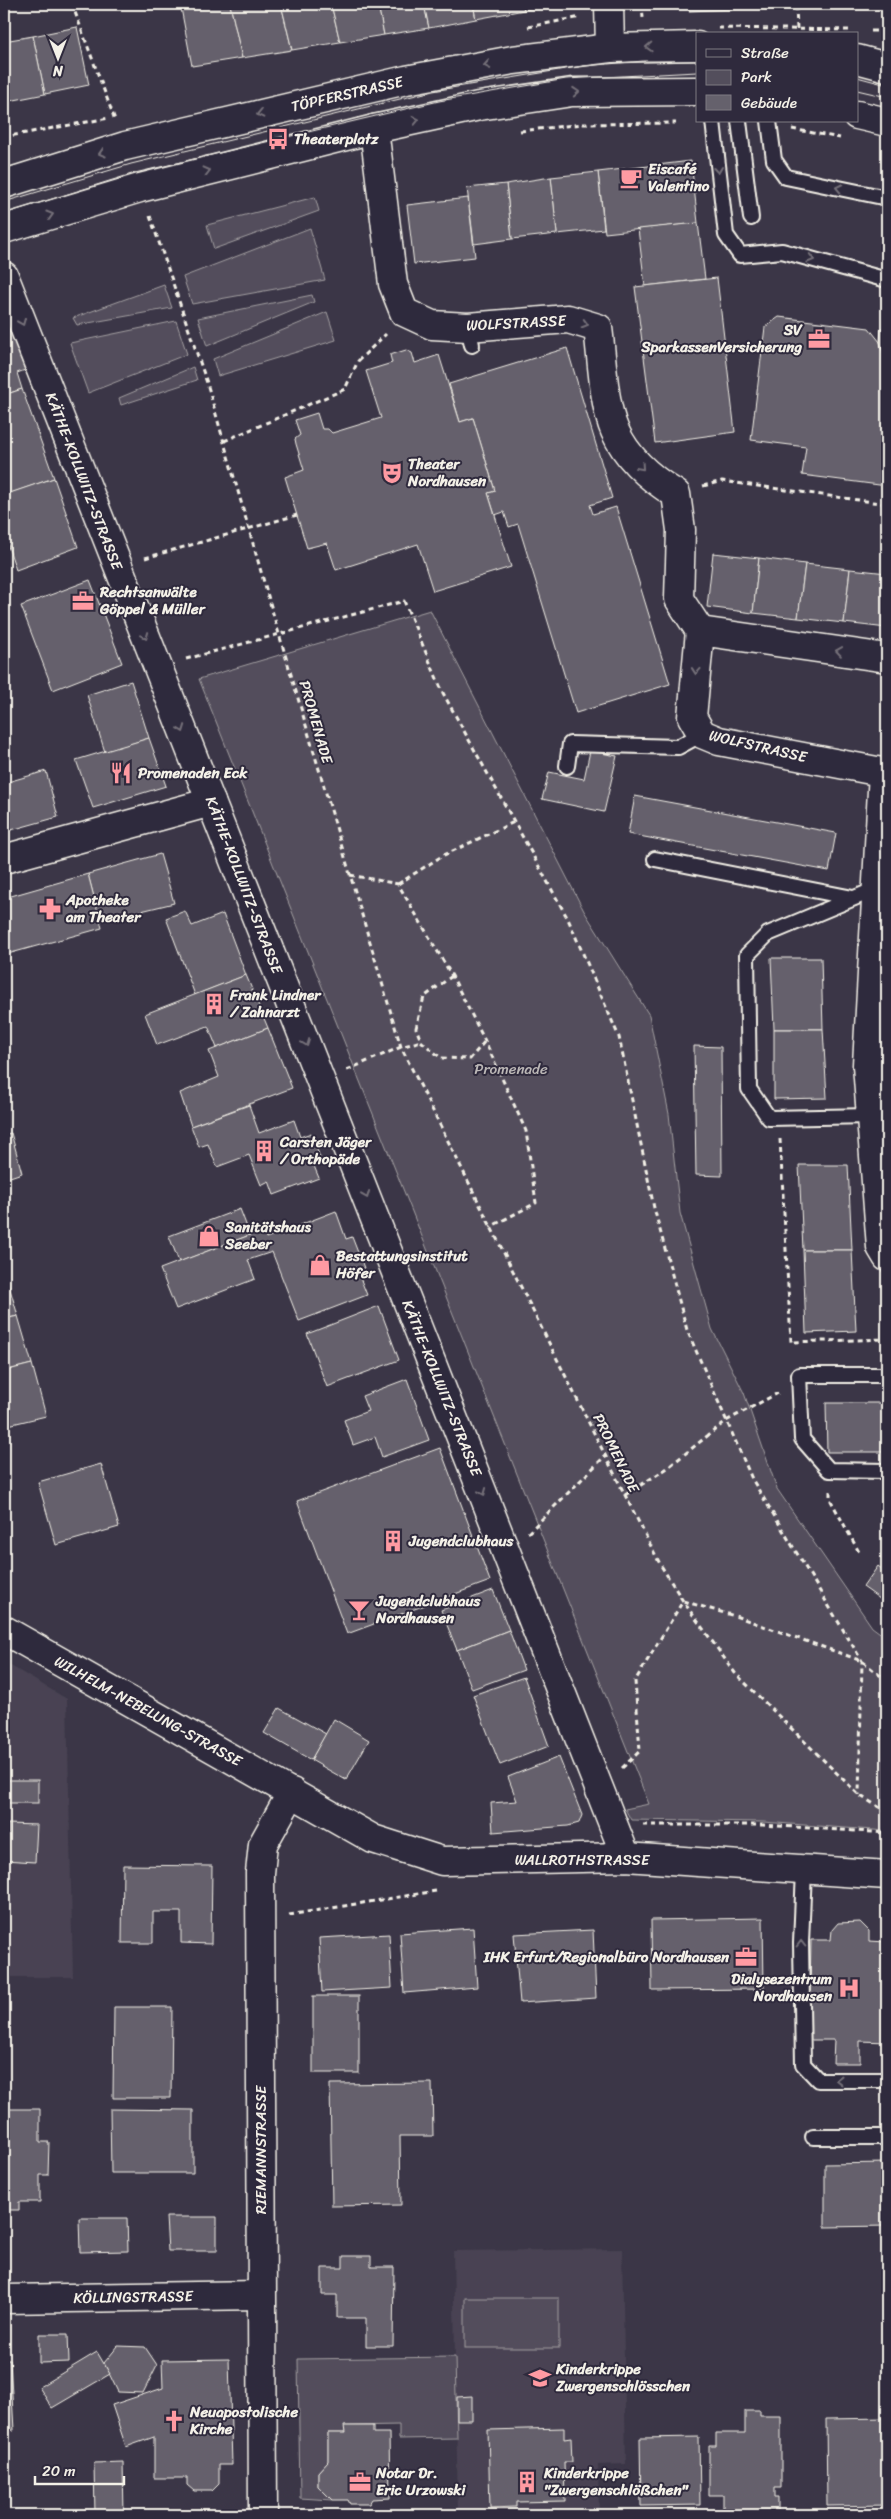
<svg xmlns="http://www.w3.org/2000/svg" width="891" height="2519" viewBox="0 0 891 2519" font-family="Sriracha,sans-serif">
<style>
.built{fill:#484352}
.green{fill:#534e5c;stroke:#a4a0a2}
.building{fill:#65616c;stroke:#f4f1e8}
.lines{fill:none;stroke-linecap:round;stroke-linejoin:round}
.lane-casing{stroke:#f4f1e8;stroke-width:18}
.street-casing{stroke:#f4f1e8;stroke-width:31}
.path{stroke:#f4f1e8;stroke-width:3;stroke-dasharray:5 4;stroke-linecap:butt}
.lane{stroke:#2f2a3d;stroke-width:14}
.street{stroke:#2f2a3d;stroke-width:28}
.tram{stroke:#f4f1e8;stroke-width:1}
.oneway{stroke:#747079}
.labels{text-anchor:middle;stroke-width:4;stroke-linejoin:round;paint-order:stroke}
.street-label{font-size:15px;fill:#f4f1e8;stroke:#2f2a3d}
.poi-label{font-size:15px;font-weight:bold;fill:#f4f1e8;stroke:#2f2a3d;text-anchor:start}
.park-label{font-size:15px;fill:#bcb8b7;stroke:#2f2a3d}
</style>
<rect width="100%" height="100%" fill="#3b3647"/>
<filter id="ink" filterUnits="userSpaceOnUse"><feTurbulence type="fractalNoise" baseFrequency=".02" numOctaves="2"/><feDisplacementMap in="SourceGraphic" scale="10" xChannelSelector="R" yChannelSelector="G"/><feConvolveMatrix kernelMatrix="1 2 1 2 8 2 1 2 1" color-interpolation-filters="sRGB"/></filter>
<g filter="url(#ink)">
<!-- built -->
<g class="built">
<path d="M4 1662 67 1699 73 1977H4Z"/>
<path d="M622 2249 626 2464 598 2465 599 2515H458L453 2251Z"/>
</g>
<!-- green -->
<g class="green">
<path d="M315 197 319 211 214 249 207 225Z"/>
<path d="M310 228 325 280 192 304 183 277Z"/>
<path d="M164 285 172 308 77 325 73 318Z"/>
<path d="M312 295 314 302 207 346 198 318Z"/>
<path d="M327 312 336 340 218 376 213 359Z"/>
<path d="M176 321 187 354 88 393 70 343Z"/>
<path d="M193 367 197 380 121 405 119 398Z"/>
<path d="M430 610 584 911 649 1015 669 1114 680 1213 712 1329 744 1393 777 1489 872 1627 887 1638V1831L763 1822 631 1820 625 1809 649 1804 199 679Z"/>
<rect x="465" y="2298" width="94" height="50"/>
<path d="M455 2357 457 2438 399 2439V2425L345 2426V2433H328V2461L318 2472V2486L332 2500 300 2498 298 2359Z"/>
</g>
<!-- building -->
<g class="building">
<path d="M213 4H230L242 58 192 66 181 8Z"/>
<path d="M230 4H281L292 50 242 58Z"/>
<path d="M281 4H331L340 42 292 50Z"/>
<path d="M331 4H378L384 35 340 42Z"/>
<path d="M378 4H424L429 28 384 35Z"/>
<path d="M424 4H473L476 19 429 28Z"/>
<path d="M473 4H523L524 10 476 19Z"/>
<path d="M523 4H567L524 10Z"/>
<path d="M688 4H850L689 11Z"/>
<path d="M77 27 89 85 45 94 33 36Z"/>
<path d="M33 36 45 94 4 102V41Z"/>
<path d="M691 161 698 223 605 233 598 172Z"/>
<path d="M598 172 604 229 557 234 551 177Z"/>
<path d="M551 177 557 234 512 239 506 184Z"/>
<path d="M506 184 512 239 474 244 467 188Z"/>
<path d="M468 198 475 257 414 264 407 205Z"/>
<path d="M698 223 705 279 645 286 638 229Z"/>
<path d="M717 278 735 432 655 443 635 287Z"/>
<path d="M4 313 25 370 17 373 22 389 4 395Z"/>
<path d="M779 317 869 328 880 342 883 353H887V486L802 475 806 447 751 440 765 327Z"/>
<path d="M887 324V353H883L880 342 881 328H886Z"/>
<path d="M567 348 612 498 590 505 593 514 616 507 670 684 576 713 518 524 509 527 504 512 495 515 488 493 495 491 473 418 460 422 449 384Z"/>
<path d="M406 350 412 353 415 363 439 355 460 422 473 418 495 491 488 493 511 567 433 591 418 544 336 570 327 543 307 548 285 477 304 470 296 444 295 439 300 435 295 420 317 413 322 429H328L332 433 381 418 366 371 392 363 390 355Z"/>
<path d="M22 389 54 478 8 494 4 482V395Z"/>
<path d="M54 478 78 547 16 570 4 534V495Z"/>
<path d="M713 553 759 558 753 613 707 607Z"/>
<path d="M759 558 805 564 798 618 753 613Z"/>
<path d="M805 564 850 569 844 623 798 618Z"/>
<path d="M850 569 887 573V628L844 623Z"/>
<path d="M90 580 122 663 53 690 21 606Z"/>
<path d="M131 681 149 738 105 752 87 695Z"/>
<path d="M149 738 166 786 93 808 76 760Z"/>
<path d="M590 751 617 756 604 812 542 799 549 772 584 779Z"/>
<path d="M46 771 58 817 4 832V783Z"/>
<path d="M635 796 836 833 829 871 628 834Z"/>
<path d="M160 854 174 903 100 921 88 874Z"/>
<path d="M88 874 102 928 4 955V898Z"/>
<path d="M185 911 192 926 223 914 246 975 195 995 166 918Z"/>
<path d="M771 958H821L823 1029H774Z"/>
<path d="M246 975 268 1028 217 1048 208 1026 157 1045 145 1014Z"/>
<path d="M268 1028 292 1088 191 1126 180 1093 219 1077 209 1051Z"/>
<path d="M774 1029H823L827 1098 774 1099Z"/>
<path d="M694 1046 721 1047 722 1176 696 1175Z"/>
<path d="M249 1105 259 1133 294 1120 300 1137 311 1133 322 1163 314 1166 319 1178 274 1195 269 1181 261 1185 249 1155 217 1167 208 1144 199 1147 191 1126Z"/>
<path d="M11 1133 22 1173 4 1179V1135Z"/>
<path d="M799 1165H848L852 1250H803Z"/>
<path d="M240 1209 250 1235 179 1262 169 1236Z"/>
<path d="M336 1211 346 1239 352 1237 364 1268 357 1270 367 1295 299 1321 272 1252 248 1260 255 1279 176 1309 160 1269 263 1230 266 1238Z"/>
<path d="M803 1250H852L856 1331 806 1333Z"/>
<path d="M4 1269 18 1316 4 1319Z"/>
<path d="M379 1306 399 1360 327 1387 307 1334Z"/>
<path d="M18 1316 32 1364 4 1371V1319Z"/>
<path d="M32 1364 46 1416 4 1426V1371Z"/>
<path d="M407 1379 429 1440 382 1457 375 1437 353 1445 344 1420 368 1411 362 1396Z"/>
<path d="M826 1403H887V1452H827Z"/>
<path d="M440 1448 490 1581 347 1634 297 1501Z"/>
<path d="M101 1464 119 1527 56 1545 38 1482Z"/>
<path d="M878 1566 887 1573V1604L863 1587Z"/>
<path d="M493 1590 509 1630 457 1650 441 1610Z"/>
<path d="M509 1630 524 1670 472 1689 457 1650Z"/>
<path d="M524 1677 549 1746 500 1765 473 1695Z"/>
<path d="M279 1708 326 1734 311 1760 264 1733Z"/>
<path d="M334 1719 369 1740 346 1780 311 1760Z"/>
<path d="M559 1757 582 1815 579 1823 568 1826 493 1832 491 1803 517 1801 508 1777Z"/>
<rect x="4" y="1780" width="34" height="23"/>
<path d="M8 1824 37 1825 35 1862 4 1860V1834H8Z"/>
<path d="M123 1865 212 1866 211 1944 181 1943V1912H153V1943H122Z"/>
<path d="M763 1918 764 1989 652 1990 651 1920Z"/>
<path d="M860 1922 869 1931V1941L887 1942V2042L860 2041V2063H833L834 2040H809L811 1940H831L832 1930 838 1923Z"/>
<path d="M473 1928 477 1987 404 1993 400 1933Z"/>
<path d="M593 1930 596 1998 520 2003 514 1934Z"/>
<path d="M389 1934 392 1988 322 1992 319 1938Z"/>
<rect x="313" y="1996" width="46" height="77"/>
<path d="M114 2007H172L171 2098H113Z"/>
<path d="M432 2083 433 2136H400L401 2205 332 2206 330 2084Z"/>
<path d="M4 2109H40V2142H49L48 2175H40V2202H19V2210H4Z"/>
<path d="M110 2109 193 2110V2173H111Z"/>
<path d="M887 2163V2226L825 2227V2164Z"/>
<path d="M166 2217H217V2251H168Z"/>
<path d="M79 2218H127L128 2251 80 2252Z"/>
<path d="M343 2256H371V2267H394L393 2346H366V2318H337V2295H322V2268H343Z"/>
<path d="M39 2334H68L69 2362 39 2363Z"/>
<path d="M118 2346 145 2347 157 2365 143 2393 118 2392 104 2363Z"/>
<path d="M97 2352 110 2374 52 2408 39 2387Z"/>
<path d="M229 2359 232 2465H219V2484L212 2491H194L187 2485V2478H154V2437L126 2447 112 2405 163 2388 162 2360Z"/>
<path d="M4 2360H10L14 2430H4Z"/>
<path d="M472 2396V2420H457V2397Z"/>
<path d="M745 2411H760V2416H781V2488H775V2497H778V2511H760L757 2515H744L742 2511H723V2495H709V2446H716V2433H745Z"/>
<path d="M887 2418V2505L827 2506 826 2419Z"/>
<path d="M344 2426H373V2433H389L390 2498 372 2499 369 2504H350L348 2500H332L318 2486V2472L328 2461V2433H345Z"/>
<path d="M564 2428V2439L571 2438 572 2462H564L565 2501 516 2502V2507L490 2508 488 2430Z"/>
<path d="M699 2437 700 2505 641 2506 640 2438Z"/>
<path d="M123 2462 124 2515H95L94 2463Z"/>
</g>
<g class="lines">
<!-- lane casing -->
<g class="lane-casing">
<g id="lane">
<path d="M713 121 726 235 740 255 782 251 887 280"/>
<path d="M739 121 751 218"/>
<path d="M769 121 774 160 786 177 887 198"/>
<path d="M468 327 472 345"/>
<path d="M567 766 570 744 678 747 702 734"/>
<path d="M655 859 853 898"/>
<path d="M868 1083 887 1087"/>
<path d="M871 1116 769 1118 749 1089 747 955 768 934 876 889"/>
<path d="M887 1375H799L802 1439 829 1470 887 1471"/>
<path d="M804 1870 801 1943 803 2064 818 2080H887"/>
<path d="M813 2137H887"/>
</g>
</g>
<!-- street casing -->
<g class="street-casing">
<g id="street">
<path d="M609 4 610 48"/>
<path d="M857 59 887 67"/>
<path d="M857 115 887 122"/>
<path d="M374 129 393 284 404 312 432 325 468 327 568 319 598 328C602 357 603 404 615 431 627 458 651 479 676 494L681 530 679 599 700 631"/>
<path d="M4 184 125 146 406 80 513 60 610 48 697 46"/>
<path d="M4 229 140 188 374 129 479 106 572 92 697 91"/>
<path d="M4 276 626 1857"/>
<path d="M887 658 700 631 692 717 702 734 719 741 887 773"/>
<path d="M883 772 867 1065 881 1247 887 1257"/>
<path d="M4 859 211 802"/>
<path d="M4 1630 373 1839 442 1861 626 1857 887 1875"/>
<path d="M4 2299 261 2295"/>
<path d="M263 2515 260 1873 263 1844 292 1792"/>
</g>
</g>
<!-- path -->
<g class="path">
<path d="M72 4 115 120"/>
<path d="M642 4 643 18"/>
<path d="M796 6 797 29"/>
<path d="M528 27 581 17"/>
<path d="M718 28 850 30"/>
<path d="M871 31H887"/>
<path d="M792 129 840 138"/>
<path d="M520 131 583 124 676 123"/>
<path d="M4 137 109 118"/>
<path d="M150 216 207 383 274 617 401 1047 625 1495 660 1564 683 1601 735 1673 859 1795 887 1812"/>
<path d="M224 441 345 389 358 361 386 334"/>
<path d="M703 486 722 481 887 504"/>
<path d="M145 558 297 515"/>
<path d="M186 659 404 601 443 693 568 919 619 1037 654 1208 687 1330 752 1479 862 1661 859 1795"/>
<path d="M350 875 398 884 452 976 485 1041 526 1131 536 1203 490 1227"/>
<path d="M398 884 442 856 514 822"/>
<path d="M452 976 424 997 416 1028 421 1041 441 1058 470 1059 485 1041"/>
<path d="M347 1070 401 1047 421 1041"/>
<path d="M780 1139 791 1342 887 1339"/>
<path d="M830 1491V1499L859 1552"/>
<path d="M625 1495 666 1469 726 1421 778 1393"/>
<path d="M528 1533 605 1456"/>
<path d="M622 1768 640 1751 635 1681 683 1601 738 1617 862 1661 887 1681"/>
<path d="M643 1825H763L887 1833"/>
<path d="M289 1915 436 1891"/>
</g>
<!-- lane -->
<use href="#lane" class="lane"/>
<!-- street -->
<use href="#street" class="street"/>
<!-- tram -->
<g class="tram">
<path d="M857 77 887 85"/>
<path d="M857 90 887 97"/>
<path d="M4 202 131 164 433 91 583 66 644 61H697"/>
<path d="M4 214 135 173 439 101 566 79 697 72"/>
</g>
</g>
<!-- one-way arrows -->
<defs><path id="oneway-chevron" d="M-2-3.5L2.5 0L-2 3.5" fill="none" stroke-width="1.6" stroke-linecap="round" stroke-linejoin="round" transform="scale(1.25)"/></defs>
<g class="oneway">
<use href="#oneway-chevron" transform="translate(649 47) rotate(178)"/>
<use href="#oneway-chevron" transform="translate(487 65) rotate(170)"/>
<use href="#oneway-chevron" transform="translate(576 92) rotate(-4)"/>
<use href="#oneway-chevron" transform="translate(260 114) rotate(167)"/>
<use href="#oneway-chevron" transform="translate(416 120) rotate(-12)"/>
<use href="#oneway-chevron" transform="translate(102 153) rotate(163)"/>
<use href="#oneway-chevron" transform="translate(718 170) rotate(84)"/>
<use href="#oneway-chevron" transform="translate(207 171) rotate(-14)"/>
<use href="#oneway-chevron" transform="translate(839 188) rotate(-168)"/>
<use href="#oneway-chevron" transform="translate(50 215) rotate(-17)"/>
<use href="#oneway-chevron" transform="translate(811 259) rotate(16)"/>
<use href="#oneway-chevron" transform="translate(22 322) rotate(68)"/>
<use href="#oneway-chevron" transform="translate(585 324) rotate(16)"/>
<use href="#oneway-chevron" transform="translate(641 467) rotate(48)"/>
<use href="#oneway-chevron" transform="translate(145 636) rotate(69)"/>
<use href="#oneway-chevron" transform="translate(839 651) rotate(-172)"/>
<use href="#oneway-chevron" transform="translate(696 671) rotate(95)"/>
<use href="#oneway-chevron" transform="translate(182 729) rotate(69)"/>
<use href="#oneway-chevron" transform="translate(306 1043) rotate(69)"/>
<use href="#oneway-chevron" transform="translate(366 1195) rotate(68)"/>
<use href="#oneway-chevron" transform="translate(483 1492) rotate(68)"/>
<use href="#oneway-chevron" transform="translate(801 1944) rotate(-90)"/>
<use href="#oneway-chevron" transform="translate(839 2080) rotate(180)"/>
</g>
</g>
<!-- icons -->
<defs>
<g id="bus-bare" transform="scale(1.725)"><path d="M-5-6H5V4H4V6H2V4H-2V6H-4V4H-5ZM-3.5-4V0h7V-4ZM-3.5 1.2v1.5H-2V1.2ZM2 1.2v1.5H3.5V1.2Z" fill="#ff9aa2" stroke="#2f2a3d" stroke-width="2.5" paint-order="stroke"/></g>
<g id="cafe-bare" transform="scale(1.725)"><path d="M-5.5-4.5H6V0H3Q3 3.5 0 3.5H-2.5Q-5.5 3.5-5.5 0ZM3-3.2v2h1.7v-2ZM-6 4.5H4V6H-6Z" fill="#ff9aa2" stroke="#2f2a3d" stroke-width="2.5" paint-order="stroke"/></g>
<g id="office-bare" transform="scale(1.725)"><path d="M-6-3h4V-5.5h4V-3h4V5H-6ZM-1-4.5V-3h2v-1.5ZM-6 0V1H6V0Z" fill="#ff9aa2" stroke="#2f2a3d" stroke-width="2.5" paint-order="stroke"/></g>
<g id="theatre-bare" transform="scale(1.725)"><path d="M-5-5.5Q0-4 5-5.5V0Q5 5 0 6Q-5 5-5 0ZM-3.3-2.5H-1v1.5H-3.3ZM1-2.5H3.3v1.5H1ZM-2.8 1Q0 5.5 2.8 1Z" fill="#ff9aa2" stroke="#2f2a3d" stroke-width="2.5" paint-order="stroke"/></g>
<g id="restaurant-bare" transform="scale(1.725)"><path d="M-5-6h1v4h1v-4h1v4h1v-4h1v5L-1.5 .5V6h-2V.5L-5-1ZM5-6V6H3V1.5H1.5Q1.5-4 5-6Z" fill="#ff9aa2" stroke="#2f2a3d" stroke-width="2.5" paint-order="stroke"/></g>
<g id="pharmacy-bare" transform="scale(1.725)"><path d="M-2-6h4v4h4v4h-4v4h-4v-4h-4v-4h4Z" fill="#ff9aa2" stroke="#2f2a3d" stroke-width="2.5" paint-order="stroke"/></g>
<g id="building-bare" transform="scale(1.725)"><path d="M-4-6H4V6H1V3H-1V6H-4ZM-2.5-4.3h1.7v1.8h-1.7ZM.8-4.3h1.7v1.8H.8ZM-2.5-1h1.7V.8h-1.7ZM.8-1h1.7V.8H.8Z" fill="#ff9aa2" stroke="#2f2a3d" stroke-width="2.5" paint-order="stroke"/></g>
<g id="shop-bare" transform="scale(1.725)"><path d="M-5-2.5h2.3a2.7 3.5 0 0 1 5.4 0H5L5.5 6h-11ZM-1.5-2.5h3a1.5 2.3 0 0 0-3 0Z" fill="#ff9aa2" stroke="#2f2a3d" stroke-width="2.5" paint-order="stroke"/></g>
<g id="bar-bare" transform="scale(1.725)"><path d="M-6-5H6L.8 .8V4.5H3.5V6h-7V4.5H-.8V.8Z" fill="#ff9aa2" stroke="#2f2a3d" stroke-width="2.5" paint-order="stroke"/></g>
<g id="hospital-bare" transform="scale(1.725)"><path d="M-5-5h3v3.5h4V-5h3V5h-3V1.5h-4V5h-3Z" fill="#ff9aa2" stroke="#2f2a3d" stroke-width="2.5" paint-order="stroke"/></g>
<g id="school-bare" transform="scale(1.725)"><path d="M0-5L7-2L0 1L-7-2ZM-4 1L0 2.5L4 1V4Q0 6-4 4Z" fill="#ff9aa2" stroke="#2f2a3d" stroke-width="2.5" paint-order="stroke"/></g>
<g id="church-bare" transform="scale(1.725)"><path d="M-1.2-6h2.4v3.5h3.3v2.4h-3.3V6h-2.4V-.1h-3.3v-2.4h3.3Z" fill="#ff9aa2" stroke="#2f2a3d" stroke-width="2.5" paint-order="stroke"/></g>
</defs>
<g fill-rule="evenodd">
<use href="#bus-bare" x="278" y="139"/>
<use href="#cafe-bare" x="631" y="178"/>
<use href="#office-bare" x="819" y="339"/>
<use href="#theatre-bare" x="392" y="473"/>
<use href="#office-bare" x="83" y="601"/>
<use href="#restaurant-bare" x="121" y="773"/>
<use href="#pharmacy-bare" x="50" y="909"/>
<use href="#building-bare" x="214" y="1004"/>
<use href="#building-bare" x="264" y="1151"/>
<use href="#shop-bare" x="209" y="1236"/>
<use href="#shop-bare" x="320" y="1265"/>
<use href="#building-bare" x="393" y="1541"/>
<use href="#bar-bare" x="359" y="1610"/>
<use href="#office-bare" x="746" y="1957"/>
<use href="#hospital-bare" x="849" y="1988"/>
<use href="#school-bare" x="540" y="2378"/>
<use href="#church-bare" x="174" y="2421"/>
<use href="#office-bare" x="360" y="2482"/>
<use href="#building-bare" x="527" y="2482"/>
</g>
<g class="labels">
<!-- street labels -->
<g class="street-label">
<text transform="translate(347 94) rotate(-13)" y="5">TÖPFERSTRASSE</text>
<text transform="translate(516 323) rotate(-3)" y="5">WOLFSTRASSE</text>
<text transform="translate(84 481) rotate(69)" y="5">KÄTHE-KOLLWITZ-STRASSE</text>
<text transform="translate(316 722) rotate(74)" y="5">PROMENADE</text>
<text transform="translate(758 746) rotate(13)" y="5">WOLFSTRASSE</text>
<text transform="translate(244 885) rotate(69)" y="5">KÄTHE-KOLLWITZ-STRASSE</text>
<text transform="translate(442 1388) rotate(68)" y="5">KÄTHE-KOLLWITZ-STRASSE</text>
<text transform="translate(616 1453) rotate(64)" y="5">PROMENADE</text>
<text transform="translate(148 1711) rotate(29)" y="5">WILHELM-NEBELUNG-STRASSE</text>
<text x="582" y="1865">WALLROTHSTRASSE</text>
<text transform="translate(261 2150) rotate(-90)" y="5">RIEMANNSTRASSE</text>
<text transform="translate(133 2297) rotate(-1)" y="5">KÖLLINGSTRASSE</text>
</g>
<!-- poi labels -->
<g class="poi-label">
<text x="294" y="144">Theaterplatz</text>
<text x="648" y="174">Eiscafé<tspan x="648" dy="17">Valentino</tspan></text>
<text x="802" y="335" text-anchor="end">SV<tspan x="802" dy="17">SparkassenVersicherung</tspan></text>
<text x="408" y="469">Theater<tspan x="408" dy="17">Nordhausen</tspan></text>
<text x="100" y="597">Rechtsanwälte<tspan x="100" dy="17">Göppel &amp; Müller</tspan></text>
<text x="138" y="778">Promenaden Eck</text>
<text x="66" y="905">Apotheke<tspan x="66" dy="17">am Theater</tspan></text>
<text x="230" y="1000">Frank Lindner<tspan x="230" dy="17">/ Zahnarzt</tspan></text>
<text x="280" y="1147">Carsten Jäger<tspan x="280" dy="17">/ Orthopäde</tspan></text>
<text x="225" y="1232">Sanitätshaus<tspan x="225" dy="17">Seeber</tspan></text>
<text x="336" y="1261">Bestattungsinstitut<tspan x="336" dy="17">Höfer</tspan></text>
<text x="409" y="1546">Jugendclubhaus</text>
<text x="376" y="1606">Jugendclubhaus<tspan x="376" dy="17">Nordhausen</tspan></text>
<text x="729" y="1962" text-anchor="end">IHK Erfurt/Regionalbüro Nordhausen</text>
<text x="832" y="1984" text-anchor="end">Dialysezentrum<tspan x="832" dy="17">Nordhausen</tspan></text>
<text x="556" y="2374">Kinderkrippe<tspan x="556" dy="17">Zwergenschlösschen</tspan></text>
<text x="190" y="2417">Neuapostolische<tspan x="190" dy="17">Kirche</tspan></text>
<text x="376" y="2478">Notar Dr.<tspan x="376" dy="17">Eric Urzowski</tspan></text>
<text x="544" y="2478">Kinderkrippe<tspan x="544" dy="17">"Zwergenschlößchen"</tspan></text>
</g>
<!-- park labels -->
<g class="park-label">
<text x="511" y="1074">Promenade</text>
</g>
</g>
<!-- margin -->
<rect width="891" height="2519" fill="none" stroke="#2f2a3d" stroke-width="20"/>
<rect x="10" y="10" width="871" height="2499" fill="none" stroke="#f4f1e8" stroke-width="2" filter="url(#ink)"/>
<!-- legend -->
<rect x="696" y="32" width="162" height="90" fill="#2f2a3d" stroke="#7e7a81"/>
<rect x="706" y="49" width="25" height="8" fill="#2f2a3d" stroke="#7e7a81"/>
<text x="741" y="58" font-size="15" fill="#f4f1e8">Straße</text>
<rect x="706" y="70" width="25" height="15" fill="#534e5c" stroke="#7e7a81"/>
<text x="741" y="82" font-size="15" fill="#f4f1e8">Park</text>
<rect x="706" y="95" width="25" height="15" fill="#65616c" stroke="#7e7a81"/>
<text x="741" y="108" font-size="15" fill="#f4f1e8">Gebäude</text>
<!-- north arrow -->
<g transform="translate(58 58) rotate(180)" stroke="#2f2a3d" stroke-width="4" paint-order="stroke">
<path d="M0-4L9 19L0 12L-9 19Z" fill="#f4f1e8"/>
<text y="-8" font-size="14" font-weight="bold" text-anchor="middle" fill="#f4f1e8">N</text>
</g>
<!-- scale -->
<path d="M35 2476v8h89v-8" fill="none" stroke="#f4f1e8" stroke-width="2.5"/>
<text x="42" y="2476" font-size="15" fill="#f4f1e8" stroke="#2f2a3d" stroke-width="4" paint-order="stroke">20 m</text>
</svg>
